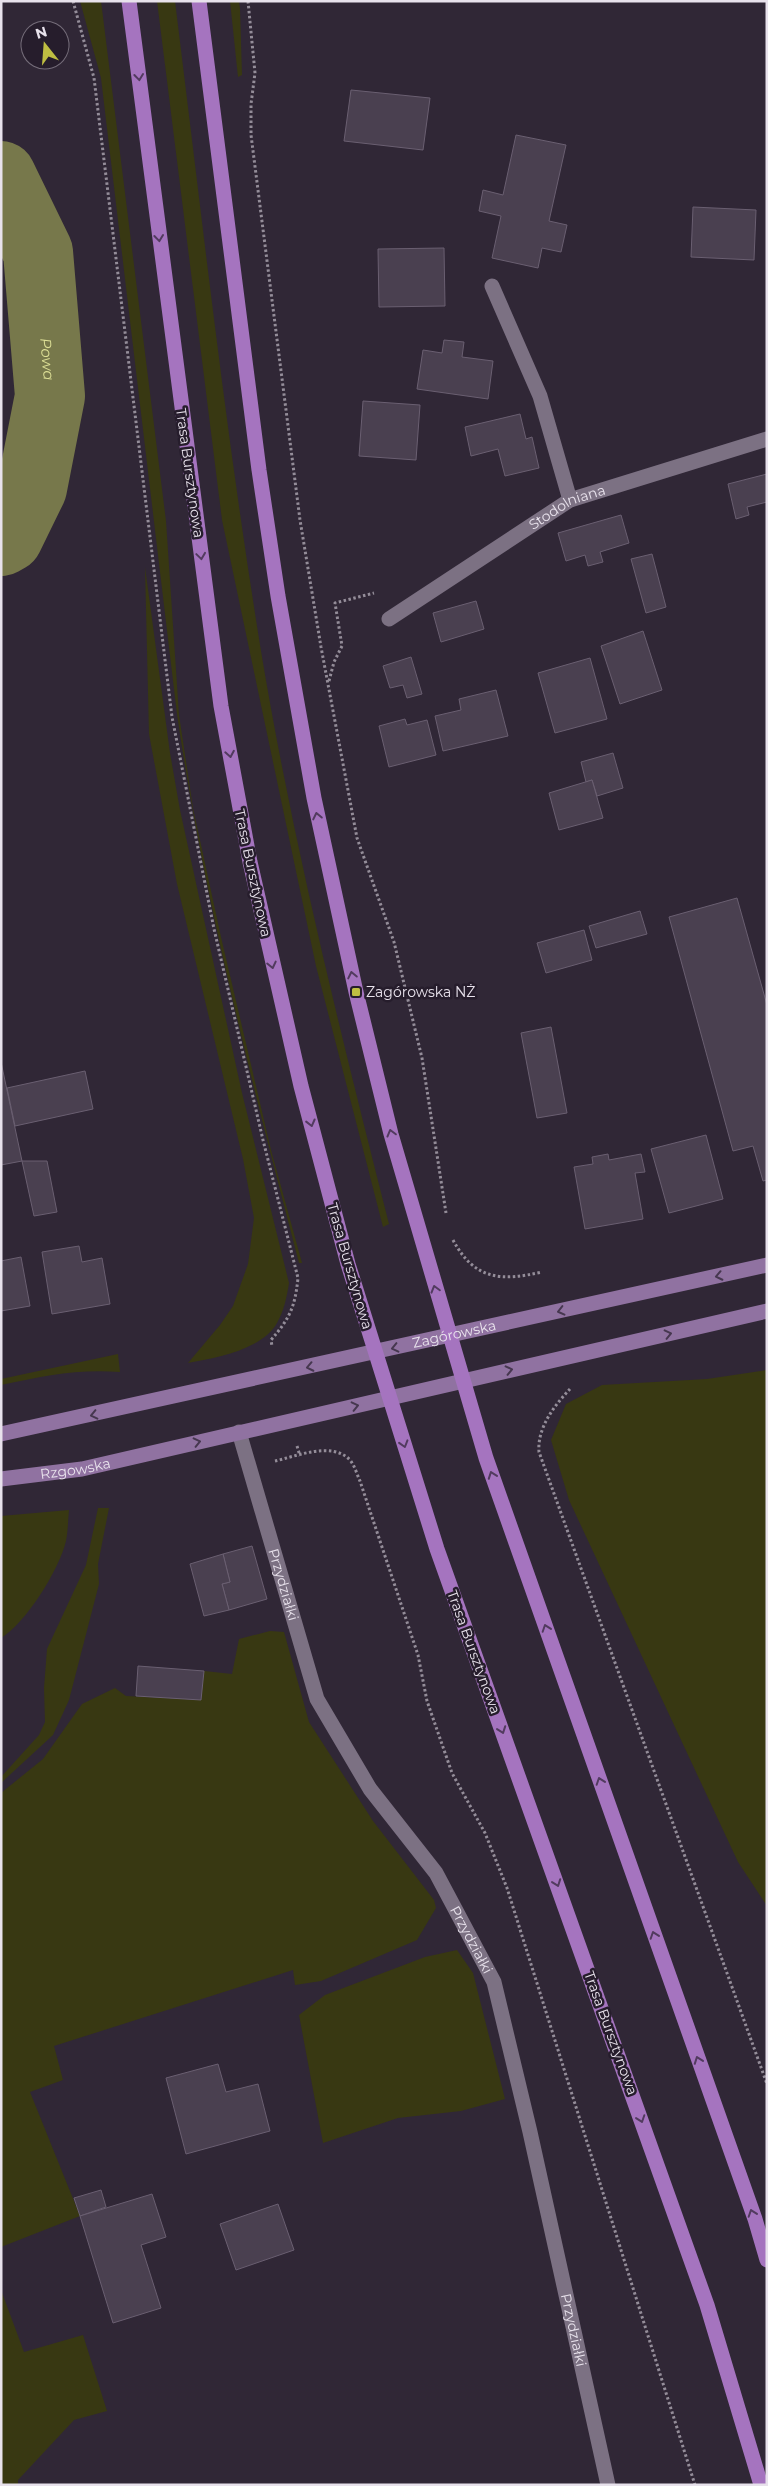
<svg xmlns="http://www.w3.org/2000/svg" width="768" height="2486" viewBox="0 0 768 2486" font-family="Montserrat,sans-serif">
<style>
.green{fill:#383812}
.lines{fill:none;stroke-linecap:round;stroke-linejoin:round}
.river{stroke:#77784b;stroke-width:70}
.building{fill:#4a4050;stroke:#6a5f71}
.path{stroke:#948d99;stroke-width:3;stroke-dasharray:2.5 2.5;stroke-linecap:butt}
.lane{stroke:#7c7183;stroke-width:15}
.street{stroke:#7c7183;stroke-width:15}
.secondary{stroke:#9072a1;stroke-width:15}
.primary{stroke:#a574bf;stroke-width:15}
.oneway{stroke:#523b5f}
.oneway2{stroke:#46374f}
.poi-dot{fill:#bfbe42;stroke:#261d2c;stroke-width:2}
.labels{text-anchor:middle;stroke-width:5;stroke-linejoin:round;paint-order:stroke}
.street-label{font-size:14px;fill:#e8e2ec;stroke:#261d2c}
.poi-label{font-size:14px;fill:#e8e2ec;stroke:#261d2c;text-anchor:start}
.water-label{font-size:15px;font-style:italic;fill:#dcde95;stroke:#261d2c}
</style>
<rect width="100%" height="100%" fill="#302736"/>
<!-- green -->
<g class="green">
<path d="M80 1H101L166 521 179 715 193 808 221 937 271 1150 302 1263H299C252 1082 204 900 177 714L101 78Z"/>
<path d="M157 1H175C202 218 226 436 261 651 293 844 341 1035 389 1224L383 1227 316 966 222 520Z"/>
<path d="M230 1H239L240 9 242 75 238 77Z"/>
<path d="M145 567 170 753 180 810 242 1093 289 1283C287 1296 284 1311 277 1323 262 1350 215 1358 188 1363L220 1325 233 1306 248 1264 254 1218 243 1159 177 884 149 734Z"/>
<path d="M118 1354 120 1372C76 1369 44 1376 1 1385V1379Z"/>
<path d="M767 1370V1906L738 1862 569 1500 551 1440 566 1404 602 1385 707 1379Z"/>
<path d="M98 1508H109L98 1564 99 1584 69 1700 53 1735 1 1783V1777L39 1735 45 1722 44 1688 47 1649 86 1565Z"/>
<path d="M69 1510C68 1520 68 1531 66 1541 59 1570 26 1623 1 1638V1516Z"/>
<path d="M270 1631 284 1632 309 1722 373 1821 434 1900 436 1908 417 1940 321 1981 295 1985 293 1970 54 2046 63 2080 30 2092 80 2216 1 2247V1793L43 1759 82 1704 115 1688 126 1696 201 1700 204 1671 232 1674 239 1639Z"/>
<path d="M457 1950 473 1973 505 2099 461 2111 398 2118 323 2143 299 2015 325 1995 425 1957Z"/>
<path d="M1 2290 24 2352 83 2335 107 2411 74 2420 18 2480V2485H1Z"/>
</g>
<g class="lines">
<!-- river -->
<path class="river" id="s1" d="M1 176 38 252 50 396 32 488 8 537 1 541"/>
</g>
<!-- building -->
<g class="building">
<path d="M351 90 430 98 423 150 344 141Z"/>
<path d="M516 135 566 145 549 221 567 225 561 252 542 248 538 268 492 258 501 216 479 211 483 190 503 195Z"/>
<path d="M693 207 756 210 754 260 691 257Z"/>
<path d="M444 248 445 306 379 307 378 249Z"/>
<path d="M444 340 464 342 462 357 493 361 488 399 417 389 423 350 442 353Z"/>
<path d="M363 401 420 405 416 460 359 456Z"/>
<path d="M520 414 526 439 532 437 539 468 505 476 498 449 471 456 465 427Z"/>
<path d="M767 474V502L747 507 749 515 736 519 728 484Z"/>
<path d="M621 515 629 543 600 552 603 562 588 566 585 555 566 561 558 533Z"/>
<path d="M652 554 666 607 646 613 631 559Z"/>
<path d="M476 601 484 629 441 642 433 613Z"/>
<path d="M643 631 662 690 620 704 601 646Z"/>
<path d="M411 657 422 694 407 698 403 685 390 688 383 666Z"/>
<path d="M590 658 607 719 555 733 538 673Z"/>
<path d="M496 690 508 736 443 751 435 716 461 710 459 699Z"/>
<path d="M405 719 407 725 427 720 436 755 389 767 379 726Z"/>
<path d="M613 753 623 788 597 796 592 780 586 782 581 762Z"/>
<path d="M592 780 603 818 559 830 549 793Z"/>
<path d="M737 898 767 1005V1180L763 1181 753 1146 733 1151 669 917Z"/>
<path d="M640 911 647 934 596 948 589 926Z"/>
<path d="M584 930 592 960 546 973 537 943Z"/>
<path d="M551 1027 567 1113 537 1118 521 1033Z"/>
<path d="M1 1062 22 1161 1 1165Z"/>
<path d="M85 1071 93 1109 15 1126 7 1088Z"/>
<path d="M706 1135 723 1199 669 1213 651 1149Z"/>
<path d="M608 1154 609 1160 641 1154 645 1172 635 1173 643 1219 585 1229 574 1167 593 1164 592 1157Z"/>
<path d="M22 1161H47L57 1212 34 1216Z"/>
<path d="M79 1246 82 1262 102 1258 110 1304 52 1314 42 1252Z"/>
<path d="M21 1257 30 1306 1 1311V1261Z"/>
<path d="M252 1546 267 1599 229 1610 222 1584 230 1582 223 1554Z"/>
<path d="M223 1554 230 1582 222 1584 229 1610 204 1616 190 1564Z"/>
<path d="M138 1666 204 1671 201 1700 136 1696Z"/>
<path d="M218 2064 226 2092 258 2084 270 2131 186 2154 166 2078Z"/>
<path d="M101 2190 106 2207 80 2216 74 2198Z"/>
<path d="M152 2194 166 2237 141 2245 161 2308 113 2323 80 2216Z"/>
<path d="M278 2204 294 2250 236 2270 220 2224Z"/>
</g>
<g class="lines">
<!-- path -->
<g class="path">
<path d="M73 1 94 78 172 717 214 929 263 1140 298 1278C295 1307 290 1318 271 1340L272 1346"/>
<path d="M248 1 255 73 251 104V135L300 520 321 647 357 838 394 942 422 1058 446 1213"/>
<path d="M329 681 334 662 342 646 335 603 374 593"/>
<path d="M453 1240C475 1281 502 1281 542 1272"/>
<path d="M570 1389C554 1406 537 1428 539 1452L767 2084"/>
<path d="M297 1446 300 1456"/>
<path d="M275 1461C297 1456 332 1441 350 1460 355 1466 357 1475 360 1481L418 1655 427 1701 452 1773 485 1833 507 1888 695 2485"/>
</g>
<!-- lane -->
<path class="lane" d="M492 286 540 396 570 500"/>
<!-- street -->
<g class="street">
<path id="s2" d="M389 619 570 500 767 439"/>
<path id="s3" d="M239 1432 317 1699 370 1789 436 1873 494 1982 530 2132 608 2485"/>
</g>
<!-- secondary -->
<g class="secondary">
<path id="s4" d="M1 1434 767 1265"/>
<path id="s5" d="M1 1479 82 1469 767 1311"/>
</g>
<!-- primary -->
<g class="primary">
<path d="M129 1 221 706 250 862 301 1086 348 1264 437 1549 707 2305 761 2485"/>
<path d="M199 1 259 470 278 596 314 798 356 992 391 1134 486 1458 755 2219 767 2260"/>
</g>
</g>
<!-- one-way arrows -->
<defs><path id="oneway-chevron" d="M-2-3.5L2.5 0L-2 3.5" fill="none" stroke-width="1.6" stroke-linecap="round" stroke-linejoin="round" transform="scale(1.25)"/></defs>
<g class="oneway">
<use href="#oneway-chevron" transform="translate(139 77) rotate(83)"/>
<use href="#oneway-chevron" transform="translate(159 238) rotate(83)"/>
<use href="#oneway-chevron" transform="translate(201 556) rotate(82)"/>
<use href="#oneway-chevron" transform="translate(230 754) rotate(80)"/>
<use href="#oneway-chevron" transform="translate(317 816) rotate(-102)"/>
<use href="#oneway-chevron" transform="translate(272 965) rotate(77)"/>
<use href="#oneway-chevron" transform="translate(352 975) rotate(-102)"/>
<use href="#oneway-chevron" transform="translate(311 1123) rotate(76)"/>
<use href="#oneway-chevron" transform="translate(391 1133) rotate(-105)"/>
<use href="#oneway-chevron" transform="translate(435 1289) rotate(-106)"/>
<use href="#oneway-chevron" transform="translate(404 1444) rotate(73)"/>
<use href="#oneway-chevron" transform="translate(492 1475) rotate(-110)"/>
<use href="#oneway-chevron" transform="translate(546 1628) rotate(-109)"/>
<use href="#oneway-chevron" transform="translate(502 1730) rotate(70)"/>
<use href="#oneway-chevron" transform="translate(600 1781) rotate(-109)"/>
<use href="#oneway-chevron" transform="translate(557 1883) rotate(70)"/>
<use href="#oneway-chevron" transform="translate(654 1935) rotate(-109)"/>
<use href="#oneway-chevron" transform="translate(698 2060) rotate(-110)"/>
<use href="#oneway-chevron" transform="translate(641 2119) rotate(71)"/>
<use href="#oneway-chevron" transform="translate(752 2213) rotate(-109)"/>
</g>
<g class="oneway2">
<use href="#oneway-chevron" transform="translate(719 1276) rotate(168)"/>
<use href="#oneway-chevron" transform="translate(561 1311) rotate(166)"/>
<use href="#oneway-chevron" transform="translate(668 1334) rotate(-13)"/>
<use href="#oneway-chevron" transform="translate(395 1348) rotate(167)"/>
<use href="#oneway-chevron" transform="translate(310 1367) rotate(168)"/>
<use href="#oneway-chevron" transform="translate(509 1370) rotate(-13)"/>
<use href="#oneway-chevron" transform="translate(355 1406) rotate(-13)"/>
<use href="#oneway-chevron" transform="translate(94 1415) rotate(167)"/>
<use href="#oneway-chevron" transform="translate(197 1442) rotate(-13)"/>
</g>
<!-- markers -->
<rect class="poi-dot" x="351" y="987" width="10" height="10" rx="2.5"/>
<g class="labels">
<!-- street labels -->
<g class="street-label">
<text transform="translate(190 473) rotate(82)" y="5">Trasa Bursztynowa</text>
<text dy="5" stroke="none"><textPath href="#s2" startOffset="211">Stodolniana</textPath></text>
<text transform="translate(253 873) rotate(78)" y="5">Trasa Bursztynowa</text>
<text transform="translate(350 1266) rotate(74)" y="5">Trasa Bursztynowa</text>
<text dy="5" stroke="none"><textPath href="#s4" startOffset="464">Zagórowska</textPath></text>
<text dy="5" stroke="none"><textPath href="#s5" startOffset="75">Rzgowska</textPath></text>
<text dy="5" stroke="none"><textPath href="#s3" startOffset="159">Przydziałki</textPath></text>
<text transform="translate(474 1652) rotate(70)" y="5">Trasa Bursztynowa</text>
<text dy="5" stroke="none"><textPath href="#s3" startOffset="565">Przydziałki</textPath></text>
<text transform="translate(611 2033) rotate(70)" y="5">Trasa Bursztynowa</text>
<text dy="5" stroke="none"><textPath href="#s3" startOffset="970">Przydziałki</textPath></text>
</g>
<!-- poi labels -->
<g class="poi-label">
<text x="366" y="997">Zagórowska NŻ</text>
</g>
<!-- water labels -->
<g class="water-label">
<text dy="5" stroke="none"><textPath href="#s1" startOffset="192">Powa</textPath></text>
</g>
</g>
<!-- border -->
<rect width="768" height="2486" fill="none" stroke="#e8e2ec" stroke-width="5"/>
<!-- north arrow -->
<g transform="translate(45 45) rotate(343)"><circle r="24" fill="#261d2c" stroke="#746c79"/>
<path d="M0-4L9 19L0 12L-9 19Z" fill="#bfbe42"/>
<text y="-8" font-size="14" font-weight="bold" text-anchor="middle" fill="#e8e2ec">N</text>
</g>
</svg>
